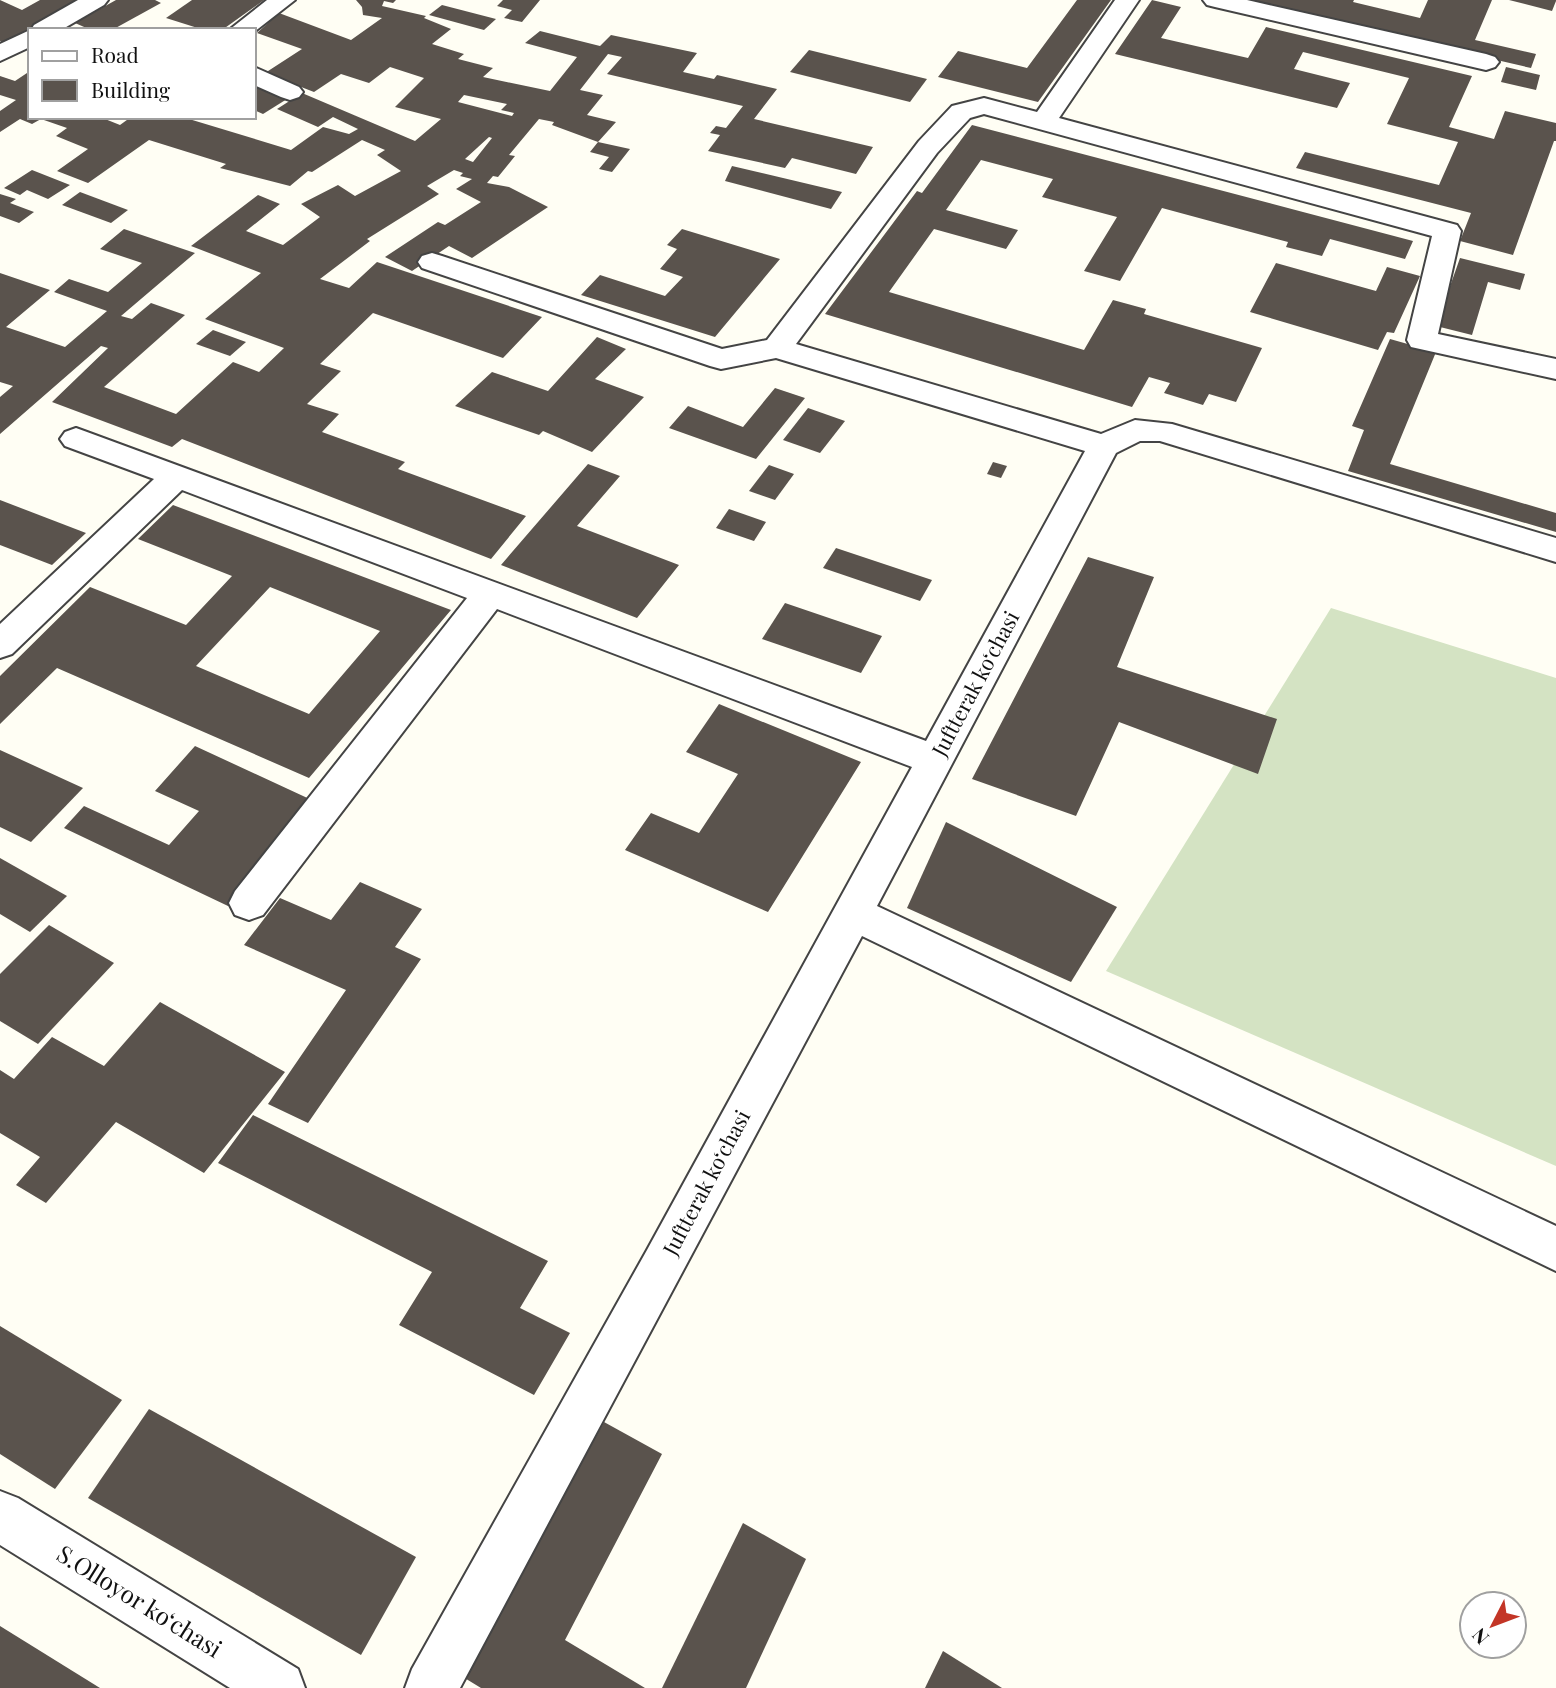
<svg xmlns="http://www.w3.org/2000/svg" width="1556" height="1688" viewBox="0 0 1556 1688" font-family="'Playfair Display',serif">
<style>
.cemetery{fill:#d4e3c3}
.building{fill:#5a534d;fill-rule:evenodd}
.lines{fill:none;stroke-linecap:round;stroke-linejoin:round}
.minor-casing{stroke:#444;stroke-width:4}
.minor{fill:#fff;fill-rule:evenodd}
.labels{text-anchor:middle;stroke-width:7;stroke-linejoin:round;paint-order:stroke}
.street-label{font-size:21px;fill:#111;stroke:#fff}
.near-street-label{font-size:24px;fill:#111;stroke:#fff}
</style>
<rect width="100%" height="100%" fill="#fffef4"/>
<!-- cemetery -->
<path class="cemetery" d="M1331 608 1556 678V1166L1106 971Z"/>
<!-- building -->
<g class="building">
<path d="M0 0 22 10 40 0H78L4 43 0 41Z"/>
<path d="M116 0H155L161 3 112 30H91L75 23Z"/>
<path d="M192 0H264L222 30H204L166 18Z"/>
<path d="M356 0H396L393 3 384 1 382 6 426 16 424 18 451 29 432 44 464 54 458 59 493 68 483 77 550 91 577 57 525 43 540 31 600 46 611 35 697 53 683 72 714 79 717 75 777 89 754 119 873 147 856 174 792 158 785 168 708 151 720 135 710 133 716 126 726 128 743 106 607 74 622 57 608 54 580 90 603 95 587 115 616 122 598 142 630 149 612 172 599 169 609 157 590 152 598 142 552 125 554 122 539 119 509 155 515 156 498 177 493 176 487 183 509 187 548 207 472 258 449 246 412 271 385 257 438 222 445 225 481 202 456 189 472 179 460 176 463 173 454 170 427 186 439 194 367 239 370 241 320 279 349 288 377 262 542 317 503 358 373 313 320 364 341 371 307 404 339 414 322 432 405 462 398 469 526 516 491 559 182 439 172 447 52 402 108 348 101 346 0 434V397L13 386 0 382V273L50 290 6 327 65 347 107 311 54 292 69 279 108 292 142 263 100 249 124 229 195 253 121 316 132 319 151 303 185 315 104 387 176 414 233 362 259 372 284 348 205 319 261 273 191 246 258 195 280 204 246 231 283 245 320 217 301 204 338 185 355 196 401 171 377 155 385 150 362 140 312 172 308 171 290 186 220 168 226 164 149 140 88 183 57 171 88 149 56 136 67 128 41 119 32 124 20 119 0 132V111L16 100 0 95V76L15 81 30 71V117H100L120 125 131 117H190L189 119 291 150 323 127 349 134 358 129 333 117 318 127 277 109 302 93 415 141 441 119 395 107 424 78 390 67 369 83 341 74 314 92 265 73 302 49 257 33 279 13 351 40 382 18 363 15 362 7ZM464 95 507 104 501 110 514 113 512 116 458 102ZM489 137 492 138 473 162 465 159Z"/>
<path d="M503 0H540L522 22 504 18 512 10 497 6Z"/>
<path d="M1077 0H1111L1038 102 938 77 958 51 1027 68Z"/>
<path d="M1152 0 1181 7 1161 38 1248 58 1266 27 1472 76 1449 127 1494 139 1505 111 1556 123V141H1554L1513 255 1460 241 1471 213 1296 168 1305 152 1439 185 1458 142 1387 124 1409 78 1303 52 1294 69 1350 83 1337 108 1115 54Z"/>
<path d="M1237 0H1354L1353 2 1420 18 1428 0H1492L1475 40 1536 54 1531 68Z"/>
<path d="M1509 0H1556V1L1552 11Z"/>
<path d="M442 5 496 19 484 30 429 15Z"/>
<path d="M809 50 927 79 910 102 790 72Z"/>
<path d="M1506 67 1540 75 1536 90 1501 82Z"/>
<path d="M254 84 287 99 263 114 254 110Z"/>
<path d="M972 125 1303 212 1413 241 1405 259 1330 239 1322 256 1286 247 1288 242 1162 208 1120 281 1084 271 1117 217 1042 197 1053 179 981 160 946 210 1018 230 1006 249 934 229 889 292 1084 350 1113 300 1146 309 1144 314 1262 348 1236 402 1209 394 1203 405 1164 393 1170 383 1149 377 1132 407 825 314 917 191 922 193Z"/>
<path d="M732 166 842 192 831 209 725 181Z"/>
<path d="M32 170 70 185 48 199 27 190 20 195 4 188Z"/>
<path d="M80 192 128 210 111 223 62 205Z"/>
<path d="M0 194 16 199 10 203 34 212 19 223 0 216Z"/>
<path d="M682 229 780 259 715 337 581 295 600 275 665 296 683 277 660 269 677 249 667 245Z"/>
<path d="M1460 258 1525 274 1520 290 1488 282 1472 335 1436 326Z"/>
<path d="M1276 263 1376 291 1387 267 1420 276 1394 333 1387 332 1378 350 1250 312Z"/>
<path d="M213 330 246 342 230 356 196 344Z"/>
<path d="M597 337 626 349 595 379 644 397 592 452 543 431 539 435 455 406 492 372 548 391Z"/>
<path d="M1390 339 1436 352 1390 464 1556 513V532L1348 471 1364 430 1352 426Z"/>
<path d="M775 388 805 398 756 459 669 428 688 406 743 427Z"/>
<path d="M808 408 845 421 820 453 783 440Z"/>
<path d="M993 462 1007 466 1001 478 987 474Z"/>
<path d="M588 464 620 476 577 526 679 565 637 618 501 565Z"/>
<path d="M769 465 794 474 775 500 749 491Z"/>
<path d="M0 500 86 533 52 565 0 545Z"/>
<path d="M173 505 451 610 309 778 57 668 0 724V676L90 587 186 625 232 576 138 539ZM270 587 380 631 309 714 196 666Z"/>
<path d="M729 509 766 522 754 541 716 528Z"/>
<path d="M836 548 932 580 920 601 823 568Z"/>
<path d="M1088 557 1154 577 1117 667 1277 719 1258 774 1119 722 1076 816 972 779Z"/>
<path d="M785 603 882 636 861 673 762 639Z"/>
<path d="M719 704 861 762 768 912 625 850 651 813 699 833 738 774 686 752Z"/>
<path d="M195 746 316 802 228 906 64 828 84 806 169 845 199 811 155 791Z"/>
<path d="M0 750 83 788 31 842 0 827Z"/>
<path d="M946 822 1117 907 1071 982 907 908Z"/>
<path d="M0 858 67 896 30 932 0 914Z"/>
<path d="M360 882 422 909 395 947 421 959 308 1123 268 1104 346 990 244 945 280 898 331 920Z"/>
<path d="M49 925 114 963 38 1044 0 1021V974Z"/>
<path d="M160 1002 285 1072 204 1173 116 1122 46 1203 16 1185 40 1157 0 1133V1070L14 1079 52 1037 104 1066Z"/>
<path d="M253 1115 548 1261 520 1308 570 1333 534 1395 399 1325 432 1272 218 1163Z"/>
<path d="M0 1326 122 1400 55 1489 0 1454Z"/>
<path d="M149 1409 416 1557 361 1655 88 1498Z"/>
<path d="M604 1422 662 1454 565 1640 645 1688H481L463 1677Z"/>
<path d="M743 1523 806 1559 746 1688H662Z"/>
<path d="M0 1626 100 1688H0Z"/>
<path d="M943 1651 1002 1688H925Z"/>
</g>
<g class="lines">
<!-- minor casing -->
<g class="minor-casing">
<g id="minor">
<path d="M78 0H108L104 5 61 30H31L34 25Z"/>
<path d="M267 0H295L254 32V30H229Z"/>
<path d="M1115 0H1139L1059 118 1457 225 1461 231 1438 334 1556 359V379L1411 347 1407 340 1432 236 984 114 970 118 937 153 796 344 1101 434 1135 420 1172 424 1556 538V562L1160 441H1140L1116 453 877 906 1556 1226V1271L862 936 460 1688H405L412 1669 647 1250 912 767 497 609 263 915 249 920 235 915 229 903 235 891 467 598 182 490 12 654 0 658V624L154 479 65 446 60 439 65 432 76 428 87 432 926 741 1085 451 776 358 721 369 710 366 422 268 418 262 422 256 432 253 442 256 722 349 767 340 919 141 952 106 984 98 1037 112Z"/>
<path d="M1203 0H1247L1486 54 1495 57 1499 62 1495 67 1486 70 1215 7 1207 5Z"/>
<path d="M30 30V47L0 61V44Z"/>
<path d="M254 67 299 87 303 92 299 97 290 100 281 97 254 85Z"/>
<path d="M0 1491 18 1498 298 1669 305 1688H230L0 1545Z"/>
</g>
</g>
<!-- minor -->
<use href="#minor" class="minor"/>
</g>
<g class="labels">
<!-- street labels -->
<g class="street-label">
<text transform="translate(976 684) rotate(-62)" y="7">Juftterak koʻchasi</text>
<text transform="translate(707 1183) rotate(-62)" y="7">Juftterak koʻchasi</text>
</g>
<!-- near-street labels -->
<g class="near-street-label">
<text transform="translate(139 1602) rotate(32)" y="8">S.Olloyor koʻchasi</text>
</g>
</g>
<!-- legend -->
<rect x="28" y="28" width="228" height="91" fill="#ffffff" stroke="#a0a0a0" stroke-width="2"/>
<rect x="42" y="51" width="35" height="10" fill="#ffffff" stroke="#a0a0a0" stroke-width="2"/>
<text x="91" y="63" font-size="21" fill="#111111">Road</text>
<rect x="42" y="80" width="35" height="21" fill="#5a534d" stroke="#a0a0a0" stroke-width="2"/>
<text x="91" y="98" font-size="21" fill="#111111">Building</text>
<!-- north arrow -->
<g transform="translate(1493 1625) rotate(228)"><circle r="33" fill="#ffffff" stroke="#a0a0a0" stroke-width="2"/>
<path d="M0-5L12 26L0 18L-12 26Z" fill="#c33526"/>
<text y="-10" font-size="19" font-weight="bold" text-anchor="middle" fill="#111111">N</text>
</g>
</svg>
